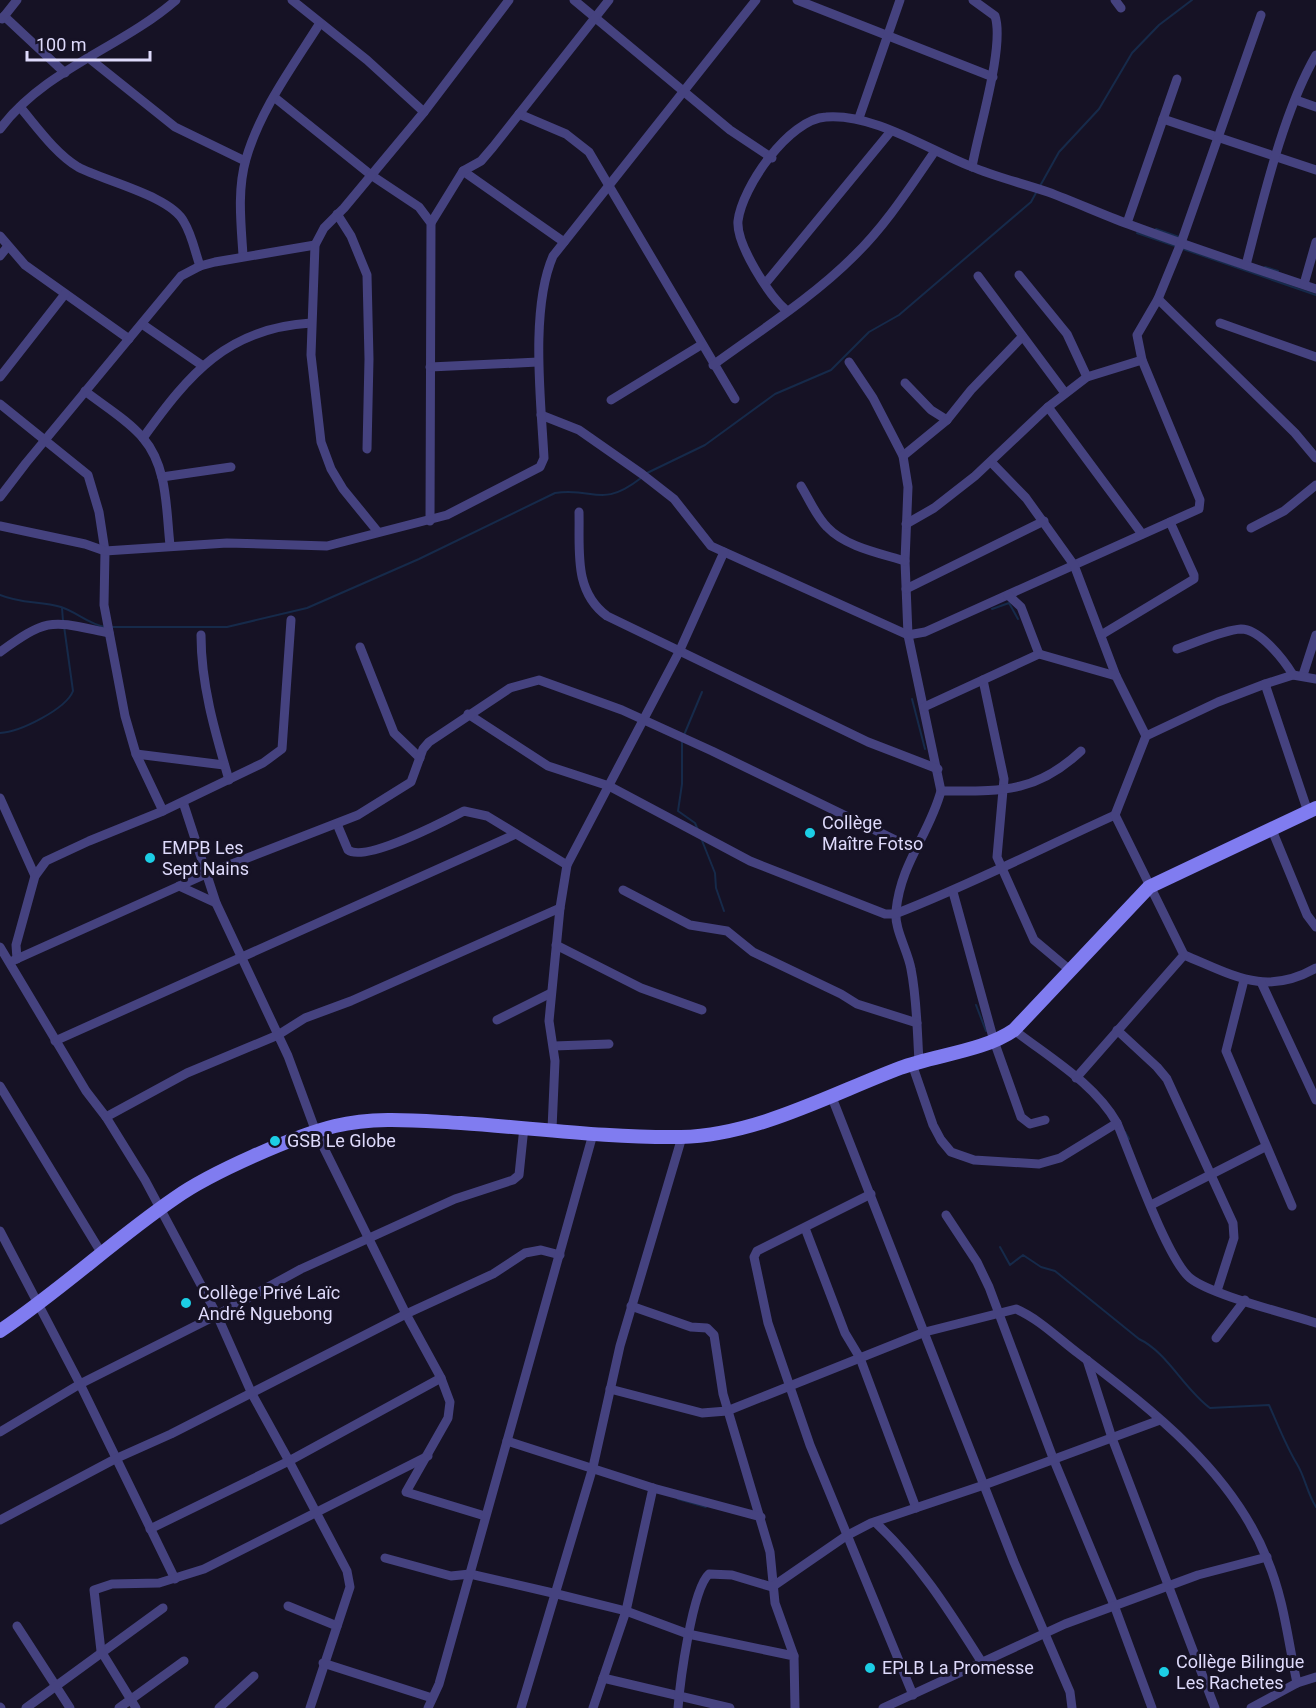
<svg xmlns="http://www.w3.org/2000/svg" width="1316" height="1708" viewBox="0 0 1316 1708" font-family="Roboto,sans-serif">
<style>
.lines{fill:none;stroke-linecap:round;stroke-linejoin:round}
.stream{stroke:#162a4a;stroke-width:2}
.minor{stroke:#45427f;stroke-width:9}
.secondary{stroke:#807cf0;stroke-width:14}
.poi-dot{fill:#1ccee5;stroke:#161225;stroke-width:2}
.labels{text-anchor:middle;stroke-width:6;stroke-linejoin:round;paint-order:stroke}
.poi-label{font-size:18px;fill:#dedafb;stroke:#161225;text-anchor:start}
</style>
<rect width="100%" height="100%" fill="#161225"/>
<g class="lines">
<!-- stream -->
<g class="stream">
<path d="M1040 186 1059 152 1099 109 1132 53 1159 25 1192 0"/>
<path d="M1156 229 1179 237"/>
<path d="M1137 233 1178 247"/>
<path d="M1183 249 1316 295"/>
<path d="M1265 267 1278 271"/>
<path d="M645 474 705 445 775 394 831 370 869 332 899 315 1031 202 1037 191"/>
<path d="M0 595C21 604 40 601 61 607 77 612 88 624 105 627"/>
<path d="M62 608 63 621"/>
<path d="M992 609 1009 603 1018 619"/>
<path d="M110 627H227L307 608 419 559 555 493C595 487 601 509 641 478"/>
<path d="M912 699 925 749"/>
<path d="M0 733C20 732 66 709 73 691L64 626"/>
<path d="M684 735 702 692"/>
<path d="M682 741V784L678 811 695 823 698 830"/>
<path d="M701 838 715 873 716 888 724 911"/>
<path d="M976 1005 986 1031"/>
<path d="M1125 1132 1129 1139"/>
<path d="M1000 1247 1010 1265 1023 1255 1041 1267 1055 1271 1139 1339C1167 1352 1184 1389 1210 1408L1269 1405C1278 1425 1286 1446 1297 1464 1305 1477 1307 1493 1316 1507"/>
<path d="M678 1499 706 1507"/>
</g>
<!-- minor -->
<g class="minor">
<path d="M292 0 367 60 424 112"/>
<path d="M574 0 730 130 772 158"/>
<path d="M797 0 993 77"/>
<path d="M1115 0 1121 8"/>
<path d="M4 16 65 73"/>
<path d="M2 19 17 0"/>
<path d="M90 59 175 127 245 161"/>
<path d="M274 97 371 175 419 207 431 223 430 521"/>
<path d="M1296 100 1316 107"/>
<path d="M20 107C37 127 55 153 78 167 104 181 171 196 184 222 192 235 195 252 200 266"/>
<path d="M519 114 566 134 589 152 735 399"/>
<path d="M859 118 900 0"/>
<path d="M1163 119 1316 170"/>
<path d="M0 129C45 69 121 48 176 0"/>
<path d="M972 167C978 132 1005 46 995 16L973 0"/>
<path d="M463 171 564 242"/>
<path d="M337 214 351 236 367 275 369 359 367 449"/>
<path d="M431 223 463 171 481 161 493 147 609 0"/>
<path d="M1127 223 1177 79"/>
<path d="M0 236 25 265 129 339"/>
<path d="M243 255C241 224 237 190 246 159 260 110 293 66 320 23"/>
<path d="M0 256 8 246"/>
<path d="M1246 265C1263 200 1283 112 1316 55"/>
<path d="M1019 275 1067 334 1087 377"/>
<path d="M978 276 1065 393"/>
<path d="M765 284 891 131"/>
<path d="M1304 284 1316 242"/>
<path d="M1158 299 1295 433 1316 458"/>
<path d="M787 311C769 296 736 244 738 221 742 187 789 119 826 117 873 113 927 149 970 166 995 177 1022 183 1048 192 1075 202 1101 214 1128 224 1190 247 1253 268 1316 289"/>
<path d="M1220 323 1316 357"/>
<path d="M142 324 203 366"/>
<path d="M849 362 873 398 903 456 908 487 905 561 908 635 941 791C929 835 901 862 896 911 894 929 908 951 911 969 917 999 917 1030 919 1061"/>
<path d="M713 365C761 330 813 297 854 256 886 225 910 187 935 151"/>
<path d="M430 367 538 362"/>
<path d="M0 377 65 294"/>
<path d="M905 383 931 410 947 420"/>
<path d="M85 391C104 406 128 420 143 438 168 467 166 510 170 545"/>
<path d="M611 400 701 345"/>
<path d="M0 404 88 475 99 512 105 551 104 605 125 716 136 754 163 811"/>
<path d="M1048 407 1142 534"/>
<path d="M541 415 579 430 642 474 674 499 711 546 908 635 925 632 1199 509 1200 500 1142 360 1137 335 1158 299 1181 243 1261 15"/>
<path d="M143 438C189 374 227 328 311 323"/>
<path d="M903 456 947 420 971 390 1022 337"/>
<path d="M991 462 1026 498 1074 565 1116 676 1146 736"/>
<path d="M162 477 231 467"/>
<path d="M801 486C809 499 816 516 827 527 846 547 879 553 905 561"/>
<path d="M0 497 26 463 181 276 200 266 215 262 315 245"/>
<path d="M579 512C580 550 573 591 607 616L868 742 938 769"/>
<path d="M906 524 934 508 975 476 1048 407 1087 377 1142 360"/>
<path d="M0 526 85 544 105 551 227 543 327 546 447 515 540 467 544 458C541 401 530 309 553 256L756 0"/>
<path d="M1251 528 1284 511 1316 485"/>
<path d="M378 532 343 489 331 469 321 442 311 355 315 245 324 228 344 208 424 112 509 0"/>
<path d="M906 589 1044 521"/>
<path d="M1008 595 1021 607 1039 654"/>
<path d="M201 635C201 685 215 732 229 780"/>
<path d="M1101 635 1194 579V575L1170 522"/>
<path d="M360 647 394 733 420 758"/>
<path d="M1177 649C1195 643 1223 630 1241 629 1260 629 1284 660 1293 675"/>
<path d="M0 652C50 616 51 621 109 633"/>
<path d="M1303 675 1316 635"/>
<path d="M983 680 1004 779 997 857 1034 940 1071 971"/>
<path d="M1265 684 1308 812"/>
<path d="M924 707 1039 654 1116 676"/>
<path d="M468 714 548 766 609 786 750 861 885 914H895C970 885 1042 848 1115 815"/>
<path d="M136 754 224 765"/>
<path d="M941 791C1000 791 1035 794 1081 751"/>
<path d="M0 798 35 876"/>
<path d="M337 824 348 850C365 863 445 821 464 811L487 816 567 865"/>
<path d="M1272 830 1307 915 1316 927"/>
<path d="M179 886 216 903"/>
<path d="M623 890 690 925 727 931 753 952 841 994 857 1004 917 1023"/>
<path d="M953 892 994 1041 1021 1117 1030 1124 1045 1120"/>
<path d="M556 945 641 988 702 1010"/>
<path d="M0 947 86 1091 106 1117 145 1180 217 1315 252 1394 289 1461 441 1378 406 1314 316 1132 288 1056 216 903 183 802"/>
<path d="M1184 955C1233 975 1265 997 1316 968"/>
<path d="M17 959 16 945 35 876 46 861 89 841 163 811 263 763 282 749 291 620"/>
<path d="M10 962 206 874 358 815 411 782 423 749 429 742 510 688 539 680 622 710 712 751 914 849"/>
<path d="M1244 980 1226 1051 1292 1206"/>
<path d="M1262 984 1316 1100"/>
<path d="M497 1020 551 993"/>
<path d="M1014 1030C1050 1058 1094 1083 1117 1123 1131 1156 1167 1259 1190 1278 1211 1295 1286 1313 1316 1323"/>
<path d="M1117 1030 1157 1067 1167 1079 1233 1223 1234 1238 1217 1291"/>
<path d="M55 1041 516 834"/>
<path d="M554 1046 609 1044"/>
<path d="M912 1064 933 1125 941 1140 951 1152 974 1160 1039 1164 1060 1158 1117 1123"/>
<path d="M1076 1078 1184 955 1115 815 1146 736 1218 702 1265 684 1293 675 1316 679"/>
<path d="M0 1086 102 1254"/>
<path d="M831 1095 1014 1562 1070 1692 1072 1708"/>
<path d="M106 1117 187 1073 278 1035 305 1018 351 1001 560 908"/>
<path d="M552 1129 555 1061 549 1021 560 908 567 865 679 652 724 552"/>
<path d="M871 1194 757 1251 754 1257 768 1323 810 1445 913 1695"/>
<path d="M1151 1205 1265 1147"/>
<path d="M946 1215 977 1262 989 1287 1053 1458 1114 1605 1152 1708"/>
<path d="M805 1228 845 1333 860 1358 916 1508"/>
<path d="M0 1231 80 1384 175 1579"/>
<path d="M631 1306 691 1327 707 1328 714 1335 723 1394 770 1552 775 1603 794 1656"/>
<path d="M1216 1338 1245 1300"/>
<path d="M1087 1360 1112 1438 1215 1708"/>
<path d="M441 1378 450 1402 448 1418 406 1492 485 1516"/>
<path d="M610 1389 702 1413 727 1411 925 1332 1016 1309C1039 1319 1059 1339 1079 1354 1152 1410 1232 1471 1267 1559 1284 1599 1288 1641 1297 1683"/>
<path d="M0 1432 80 1384 217 1315 301 1269 455 1199 513 1180 519 1175 524 1127"/>
<path d="M507 1441 653 1488 761 1517"/>
<path d="M0 1520 115 1459 171 1434 406 1314 493 1274 525 1253 541 1250 560 1255"/>
<path d="M875 1522C920 1564 948 1609 981 1661"/>
<path d="M150 1529 289 1461 347 1571 350 1587 310 1708"/>
<path d="M385 1558 451 1576 470 1574 557 1594 626 1611 688 1634 794 1656 795 1708"/>
<path d="M288 1606 337 1626"/>
<path d="M17 1626 70 1708"/>
<path d="M323 1663 432 1698"/>
<path d="M603 1678 730 1708"/>
<path d="M0 1707 1 1708"/>
<path d="M26 1708 163 1608"/>
<path d="M119 1708 184 1661"/>
<path d="M136 1708 101 1651 94 1590 112 1584 159 1583 204 1569 428 1456"/>
<path d="M219 1708 254 1676"/>
<path d="M428 1708 439 1684 593 1134"/>
<path d="M521 1708 593 1467 620 1346 682 1137"/>
<path d="M593 1708 626 1611 653 1488"/>
<path d="M678 1708C680 1683 692 1589 709 1574L732 1575 772 1587 846 1536 871 1523 984 1485 1160 1420"/>
<path d="M883 1708 1065 1624 1198 1575 1267 1557"/>
<path d="M1251 1708 1297 1683 1316 1677"/>
</g>
<!-- secondary -->
<path class="secondary" d="M0 1331C61 1290 115 1239 175 1198 210 1173 294 1136 335 1126 376 1116 420 1121 461 1123 534 1128 607 1138 681 1137 757 1135 829 1095 900 1068 935 1055 984 1051 1014 1030L1149 887 1316 808"/>
</g>
<!-- markers -->
<g class="poi-dot">
<circle cx="810" cy="833" r="6"/>
<circle cx="150" cy="858" r="6"/>
<circle cx="275" cy="1141" r="6"/>
<circle cx="186" cy="1303" r="6"/>
<circle cx="870" cy="1668" r="6"/>
<circle cx="1164" cy="1672" r="6"/>
</g>
<g class="labels">
<!-- poi labels -->
<g class="poi-label">
<text x="822" y="829">Collège<tspan x="822" dy="21">Maître Fotso</tspan></text>
<text x="162" y="854">EMPB Les<tspan x="162" dy="21">Sept Nains</tspan></text>
<text x="287" y="1147">GSB Le Globe</text>
<text x="198" y="1299">Collège Privé Laïc<tspan x="198" dy="21">André Nguebong</tspan></text>
<text x="1176" y="1668">Collège Bilingue<tspan x="1176" dy="21">Les Rachetes</tspan></text>
<text x="882" y="1674">EPLB La Promesse</text>
</g>
</g>
<!-- scale -->
<path d="M27 51v9h123v-9" fill="none" stroke="#dedafb" stroke-width="3"/>
<text x="36" y="51" font-size="18" fill="#dedafb" stroke="#161225" stroke-width="4.5" paint-order="stroke">100 m</text>
</svg>
